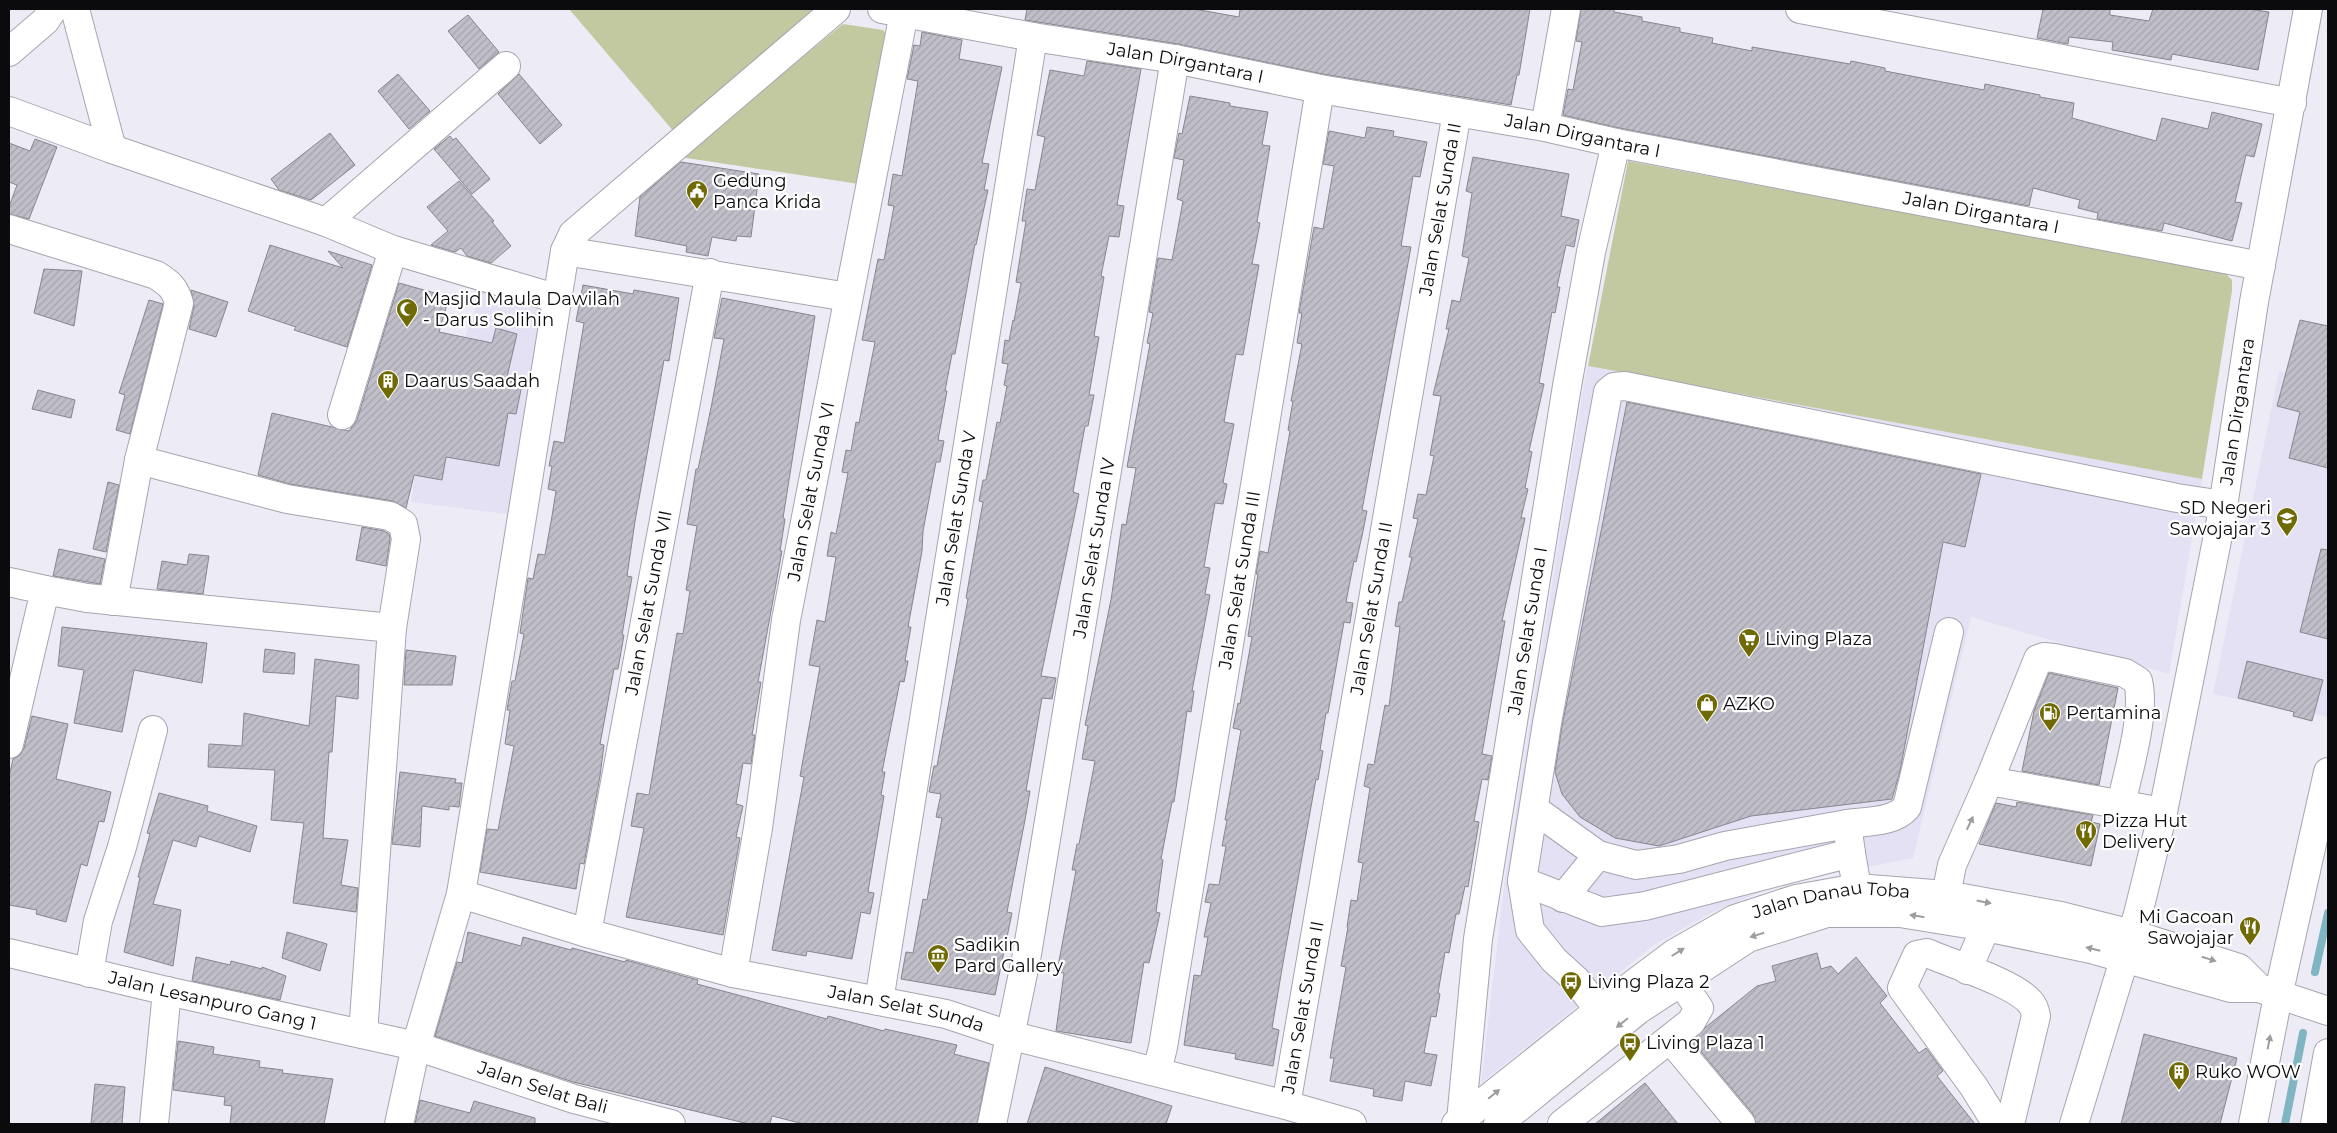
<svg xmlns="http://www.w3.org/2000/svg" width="2337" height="1133" viewBox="0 0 2337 1133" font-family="Montserrat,sans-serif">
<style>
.built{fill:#e3e1f3}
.green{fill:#c2c9a1}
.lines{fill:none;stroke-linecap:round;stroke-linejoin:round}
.stream{stroke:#80b6c2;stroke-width:8}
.building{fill:url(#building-hatch);stroke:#87868f}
.minor-casing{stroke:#a6a5af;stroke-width:30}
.major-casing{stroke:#a6a5af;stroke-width:30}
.minor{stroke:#fff;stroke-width:28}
.major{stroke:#fff;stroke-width:28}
.oneway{fill:#9d9d9f}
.labels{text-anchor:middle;stroke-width:4.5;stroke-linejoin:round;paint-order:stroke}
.street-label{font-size:18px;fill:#0b0b0e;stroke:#fff}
.poi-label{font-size:18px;fill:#0b0b0e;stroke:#fff;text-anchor:start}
</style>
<defs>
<pattern id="building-hatch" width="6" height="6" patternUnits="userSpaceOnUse" patternTransform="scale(1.25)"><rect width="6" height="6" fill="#c0bec9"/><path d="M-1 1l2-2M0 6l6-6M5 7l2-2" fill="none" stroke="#a4a2ab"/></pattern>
</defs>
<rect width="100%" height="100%" fill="#edecf6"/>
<!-- built -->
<g class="built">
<path d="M482 290 539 310 541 319 514 515 411 502 427 374 453 371Z"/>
<path d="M1587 366 2202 479 2169 674 1971 617 1913 858 1780 884 1711 913 1654 945 1481 1083 1505 878Z"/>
<path d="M2279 371 2328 380V717L2213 694Z"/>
</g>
<!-- green -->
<g class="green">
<path d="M569 9H819L675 133Z"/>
<path d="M843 24 883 30 886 34 859 184 680 157Z"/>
<path d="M1628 161 2224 272 2232 280V291L2202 479 1588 366Z"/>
</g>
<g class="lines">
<!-- stream -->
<g class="stream">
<path d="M2315 972 2328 913"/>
<path d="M2285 1124 2303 1033"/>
</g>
</g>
<!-- building -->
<g class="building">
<path d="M1027 9H1194L1239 17 1240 9H1530L1519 75H1517L1511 105 1323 74 1178 44 1025 20Z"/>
<path d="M1581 9H1614V12L1642 17V21L1680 28V32L1713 38 1712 43 1752 51V47L1850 64 1851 61 1885 68V71L1984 90 1985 84 2040 95V97L2074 103 2072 118 2156 141 2162 118 2208 129 2212 112 2262 124 2254 157 2246 155 2235 202 2242 203 2232 241 2164 223 2162 231 2097 219 2098 213 2078 208 2080 200 2033 188 2029 206 1619 128 1563 115 1568 89 1573 90 1582 42 1576 41Z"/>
<path d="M2043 9H2110V15L2149 21 2153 9H2249L2269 12 2258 70 2172 54 2171 60 2112 50 2113 42 2069 37 2068 44 2037 38Z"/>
<path d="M468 15 499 52 479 69 448 31Z"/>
<path d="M922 32 962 40 959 59 1002 67 982 163 989 164 984 190H988L976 245 975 244 955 354H952L945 391H947L938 440 944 441 940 462H936L923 531 922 551 908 627H911L905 661H908L904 682 900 681 882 772H885L881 795 884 796 868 892 874 893 870 914 861 912 852 959 807 951 806 956 772 950 804 777 800 776 820 667 809 665 817 620 825 622 836 557 827 556 831 532 836 534 848 473 842 472 846 450 851 451 856 422 859 423 875 342 862 340 878 259 884 260 894 206 888 205 893 174 902 176 918 81 907 79 914 45 920 46Z"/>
<path d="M1087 61 1141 69 1117 205 1124 206 1119 237 1109 236 1101 276 1104 277 1094 336 1099 337 1089 395H1094L1088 426H1085L1073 492 1079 494 1041 676 1056 678 1052 699 1042 698 1026 791H1030L1025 820 1007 912 1012 913 995 995 901 979 906 952 913 953 923 899 927 900 942 818 936 817 941 794 929 792 934 766H937L968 599 966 598 983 502 979 501 983 480H986L997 422 1000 423 1007 386 1004 385 1008 364 1002 363 1005 340 1009 341 1013 320 1014 321 1021 283 1016 282 1026 221H1022L1027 189 1035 190 1045 137 1037 135 1050 70 1084 76Z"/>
<path d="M398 74 430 111 409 129 378 91Z"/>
<path d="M519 74 562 125 540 144 498 94Z"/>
<path d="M1190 96 1230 103V106L1268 112 1262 145 1270 146 1257 222 1260 223 1252 264 1259 265 1243 355 1236 354 1224 422 1234 424 1223 483 1227 484 1223 504 1215 503 1204 567 1210 568 1205 594 1210 595 1192 691H1194L1191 712 1187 711 1174 802H1172L1161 859 1163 860 1156 912 1160 913 1149 963 1144 962 1131 1043 1056 1031 1064 973 1057 972 1076 870H1072L1077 844H1079L1095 761 1082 759 1088 726 1085 725 1111 600 1122 524 1126 525 1136 468 1127 467 1150 344 1147 343 1153 313 1149 312 1158 258 1172 260 1183 201 1177 199 1184 160 1174 158 1179 133 1182 134Z"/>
<path d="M1367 127 1394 131 1393 136 1427 142 1420 177 1413 176 1401 246 1411 247 1362 510 1367 511 1362 536 1356 562 1354 561 1346 602 1353 603 1350 623 1344 622 1328 713H1326L1320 750 1323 751 1318 780 1316 779 1283 963 1272 1028 1279 1030 1273 1066 1235 1059 1236 1054 1184 1045 1194 975 1201 976 1208 937H1204L1211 903 1205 902 1209 884 1219 885 1226 846H1222L1227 820H1225L1241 730 1233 728 1238 703 1240 704 1252 637 1248 636 1258 574H1256L1260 551 1268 553 1290 431 1288 430 1293 401H1291L1302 344 1297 343 1302 313H1299L1314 227 1323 229 1334 166 1323 164 1329 131 1365 138Z"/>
<path d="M330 133 355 165 311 200 279 190 271 179Z"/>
<path d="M450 136 453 140 456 138 490 179 472 194 434 149Z"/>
<path d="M35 139 57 147 29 219 9 214V207L17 185 9 182V143L30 151Z"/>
<path d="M1473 157 1569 174 1561 216 1579 220 1574 247 1566 245 1557 287H1560L1555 313 1552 312 1539 383 1544 384 1529 451 1532 452 1525 488 1528 489 1521 518H1525L1502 621H1505L1482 754 1492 756 1488 780 1482 779 1474 821 1479 822 1468 887 1465 886 1459 914H1456L1449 953 1445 952 1438 993 1440 994 1436 1017 1431 1016 1424 1053 1437 1055 1431 1086 1405 1081 1402 1101 1373 1096 1374 1089 1330 1081 1334 1058H1330L1346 967 1341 966 1348 927H1347L1351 900 1357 901 1363 863 1358 862 1370 788 1364 786 1368 764 1374 765 1385 705 1389 706 1400 627 1395 626 1399 602H1402L1412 557H1409L1418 519 1413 518 1418 494 1426 495 1434 456 1430 455 1441 396 1433 395 1449 329H1446L1452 300 1460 302 1469 258 1462 256 1472 193 1466 191Z"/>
<path d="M681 162 759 174 751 237 737 236 736 241 712 237 708 256 686 252 687 246 635 236 640 197Z"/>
<path d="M459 181 494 221 492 222 511 246 491 263 467 256 461 248 455 252 431 245 448 231 427 207Z"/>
<path d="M270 245 343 268 328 251 372 265 347 347 294 330 296 327 248 311Z"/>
<path d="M44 269 82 271 74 326 34 313Z"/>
<path d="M399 283 449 297 439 332 492 343 496 328 517 334 507 377 523 380 516 414 508 413 499 466 446 457 442 480 414 475 406 508 393 501 290 484 258 475 272 413 349 431 357 420Z"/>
<path d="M583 285 633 294 634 290 679 298 669 361 664 360 635 521 627 576 632 577 622 635H624L618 669H614L600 744 604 745 600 776 584 864 580 863 576 889 480 872 487 829 498 830 514 746 505 744 510 710H507L512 681H515L524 634 520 633 528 578 533 579 538 554 545 555 552 516 556 491 548 489 552 466H549L554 441 564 443 584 323 576 321Z"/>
<path d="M191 290 228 302 216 337 189 329 194 306Z"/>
<path d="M722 298 815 316 783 518 785 519 780 551H782L758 682H761L752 735H755L751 764 743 763 736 804 743 806 736 837 740 838 723 935 626 917 644 828 631 826 637 793 649 795 677 633 683 634 690 591 686 590 697 526 687 524 696 469H698L711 408 724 339 714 338Z"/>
<path d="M149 300 163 304 130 434 116 430 125 395 119 393Z"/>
<path d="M2300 320 2328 326V468L2289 458 2300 412 2277 406Z"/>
<path d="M38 390 75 400 71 418 32 409Z"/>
<path d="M1627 402 1981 474 1965 547 1943 542 1900 771 1892 799 1751 816 1659 846 1615 838 1580 817 1562 794 1555 772 1562 726Z"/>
<path d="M108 482 119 485 106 552 93 549Z"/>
<path d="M362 527 384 531 389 534 390 539 386 566 356 560Z"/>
<path d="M59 549 105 559 100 584 53 576Z"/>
<path d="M2321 549 2328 550V639L2300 632Z"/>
<path d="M189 554 209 556 203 594 157 589 162 561 187 565Z"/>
<path d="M62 627 207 643 202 683 134 670 122 732 74 723 84 670 58 666Z"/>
<path d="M265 649 295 653 294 674 263 672Z"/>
<path d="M406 650 456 656 452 685H404Z"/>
<path d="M315 659 359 665 358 699 336 696 332 752H329L323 838 348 840 341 885 358 888 356 912 293 903 304 823 271 820 275 770 208 767 209 744 242 746 244 713 309 726Z"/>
<path d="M2247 661 2323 680 2312 721 2293 716 2294 712 2238 698Z"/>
<path d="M2049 673 2118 688 2099 785 2022 771 2034 711Z"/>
<path d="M32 716 68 724 56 779 111 792 104 822 99 821 87 866 81 864 66 922 36 914 37 910 9 905V777L13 759 20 755 24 748Z"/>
<path d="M400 772 456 779 455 783H462L459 807 449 806V810L422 806 420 847 392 844Z"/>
<path d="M159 793 208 806 207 811 257 826 250 852 199 836 196 847 173 840 153 904 181 910 173 966 124 952 140 877H138L150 834 147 833Z"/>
<path d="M2017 802 2093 815 2091 822 2100 824 2091 866 1979 844 1996 803 2016 807Z"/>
<path d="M287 932 327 944 320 971 282 958Z"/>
<path d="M468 932 521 946 523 937 571 950 572 948 625 962 626 960 698 980 697 984 827 1019 828 1016 884 1031 885 1029 957 1045 954 1054 989 1063 977 1124H804L772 1116 770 1124H749L573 1082 435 1036 457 962 462 963Z"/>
<path d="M1817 953 1821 969 1831 966 1838 974 1856 957 1887 996 1880 1003 1919 1053 1926 1048 1943 1071 1937 1076 1975 1124H1756L1753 1114 1692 1041 1706 1027 1757 986 1776 981 1772 966Z"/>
<path d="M196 957 230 965 231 961 262 969V967L286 976 280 1000 192 981Z"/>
<path d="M2144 1034 2237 1058 2220 1124H2121Z"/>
<path d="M178 1041 214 1047 213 1054 260 1061 259 1067 283 1070 282 1073 333 1079 324 1124H230L232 1106 224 1105 225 1097 173 1090Z"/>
<path d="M1045 1067 1172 1106 1166 1124H1027Z"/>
<path d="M1645 1083 1678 1124H1595Z"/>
<path d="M95 1084 125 1087 122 1124H91Z"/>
<path d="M420 1100 470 1113 474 1101 535 1118V1124H415Z"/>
</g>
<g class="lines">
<!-- minor casing -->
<g class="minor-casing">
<g id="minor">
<path d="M75 9 112 149"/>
<path id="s1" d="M882 9 1033 37 1175 59 1320 89 1545 127 1616 143 2261 266"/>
<path d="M1800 9 2292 103"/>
<path d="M9 52 45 21 53 9"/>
<path d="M9 111 112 149 326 222 393 250 558 299"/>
<path d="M1545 127 1566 9"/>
<path d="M326 222 506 66"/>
<path d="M9 229 156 275C169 283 175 288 179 303L139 460 287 499 390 516 403 524 406 539 392 628 363 1034"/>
<path d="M565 251 848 297"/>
<path d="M342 415 393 250"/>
<path d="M9 582 45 590"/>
<path d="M113 601 139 460"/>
<path d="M9 744 45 590 87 598 392 628"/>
<path d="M1989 781 2163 812"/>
<path d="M1534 809 1598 855 1636 865 1679 859 1725 846 1847 824 1851 853"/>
<path d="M1847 824C1867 821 1893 823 1907 807L1949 632"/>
<path d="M1522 881 1602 912 1645 906 1851 853 1857 888"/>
<path id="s2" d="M461 894 587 933 733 973 946 1014 1009 1035 1286 1105 1352 1124"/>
<path d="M1946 895 1952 865 1989 781 2038 659 2044 657 2054 658 2125 673 2138 681C2146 714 2128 771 2121 805"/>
<path d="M1563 898 1598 855"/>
<path id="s3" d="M587 933 710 273"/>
<path id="s4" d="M9 953 167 991 416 1046 574 1099 671 1124"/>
<path d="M1967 970 1986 927"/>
<path d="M89 973 98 921 122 847 153 730"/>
<path id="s5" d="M733 973 758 828 786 620 904 13"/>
<path d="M2278 996 2328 772"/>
<path id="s6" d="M879 1001 1033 37"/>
<path d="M1599 1010 1576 980 1554 960 1530 930 1522 881 1547 723 1608 392 1614 387 1625 386 2177 498 2223 505"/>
<path d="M1670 1039 1741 1124"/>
<path id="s7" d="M1157 1071 1163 1047 1320 89"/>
<path id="s8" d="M1286 1105 1457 112"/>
<path id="s9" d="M1461 1121 1478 939 1567 386 1591 252 1616 143"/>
<path d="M154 1124 167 991"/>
<path d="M399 1124 416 1046 461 894 565 251 573 234 836 9"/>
<path id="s10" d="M992 1124 1027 954 1175 59"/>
<path d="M1562 1124 1691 1022 1699 1008 1681 982"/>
<path d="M1997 1124 1974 1087 1902 988 1917 955 1927 953C1952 964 2014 983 2030 1002 2034 1006 2035 1011 2036 1016L2010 1124"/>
<path id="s11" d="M2074 1124 2138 914 2163 812 2221 520 2254 302 2308 9"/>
</g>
</g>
<!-- major casing -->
<g class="major-casing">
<g id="major">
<path id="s12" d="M1456 1124 1599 1010 1675 953 1735 919 1796 899 1857 888 1946 895 2061 916 2132 934 2239 968 2259 988 2328 1011"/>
<path d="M1498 1124 1638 1010 1748 938 1827 913H1900L1986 927 2091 949 2231 988H2259"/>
<path d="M2253 1124 2278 996"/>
<path d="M2315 1124 2328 1053"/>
</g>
</g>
<!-- minor -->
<use href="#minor" class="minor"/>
<!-- major -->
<use href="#major" class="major"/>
</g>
<!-- one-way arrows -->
<defs><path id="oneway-solid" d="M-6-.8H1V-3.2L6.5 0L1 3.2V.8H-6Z" transform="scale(1.25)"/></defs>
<g class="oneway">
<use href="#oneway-solid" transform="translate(1970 823) rotate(-65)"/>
<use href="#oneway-solid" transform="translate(1984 902) rotate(11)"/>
<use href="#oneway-solid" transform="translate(1917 916) rotate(-171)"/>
<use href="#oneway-solid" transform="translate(1757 935) rotate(163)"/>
<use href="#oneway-solid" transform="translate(2093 949) rotate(-166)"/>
<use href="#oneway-solid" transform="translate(1678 952) rotate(-32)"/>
<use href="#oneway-solid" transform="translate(2209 959) rotate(18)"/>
<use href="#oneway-solid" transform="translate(1622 1023) rotate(141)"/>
<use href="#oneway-solid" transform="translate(2269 1042) rotate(-79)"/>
<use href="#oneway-solid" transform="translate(1494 1094) rotate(-39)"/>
</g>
<!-- icons -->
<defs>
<g id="civic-pin" transform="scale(1.125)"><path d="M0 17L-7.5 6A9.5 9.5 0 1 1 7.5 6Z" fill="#6f6a03" stroke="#fff"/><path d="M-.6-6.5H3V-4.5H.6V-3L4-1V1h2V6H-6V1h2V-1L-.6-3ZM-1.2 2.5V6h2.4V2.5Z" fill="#fff"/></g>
<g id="mosque-pin" transform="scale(1.125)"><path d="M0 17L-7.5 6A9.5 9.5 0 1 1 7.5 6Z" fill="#6f6a03" stroke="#fff"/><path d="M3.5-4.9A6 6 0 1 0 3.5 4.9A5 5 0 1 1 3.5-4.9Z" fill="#fff"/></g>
<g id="building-pin" transform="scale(1.125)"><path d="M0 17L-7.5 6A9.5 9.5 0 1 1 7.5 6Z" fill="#6f6a03" stroke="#fff"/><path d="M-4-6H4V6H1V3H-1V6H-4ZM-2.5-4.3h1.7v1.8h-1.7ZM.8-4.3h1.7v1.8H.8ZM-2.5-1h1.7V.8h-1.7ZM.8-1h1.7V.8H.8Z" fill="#fff"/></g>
<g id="school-pin" transform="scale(1.125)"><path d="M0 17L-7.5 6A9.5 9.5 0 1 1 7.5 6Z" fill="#6f6a03" stroke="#fff"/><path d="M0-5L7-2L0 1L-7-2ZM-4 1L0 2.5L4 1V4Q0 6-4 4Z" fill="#fff"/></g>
<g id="supermarket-pin" transform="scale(1.125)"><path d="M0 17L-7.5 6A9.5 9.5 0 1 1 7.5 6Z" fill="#6f6a03" stroke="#fff"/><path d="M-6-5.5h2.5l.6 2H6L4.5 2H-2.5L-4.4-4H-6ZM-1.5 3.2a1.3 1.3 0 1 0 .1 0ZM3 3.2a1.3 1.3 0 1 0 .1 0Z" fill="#fff"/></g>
<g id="shop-pin" transform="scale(1.125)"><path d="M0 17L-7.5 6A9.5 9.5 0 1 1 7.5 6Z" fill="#6f6a03" stroke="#fff"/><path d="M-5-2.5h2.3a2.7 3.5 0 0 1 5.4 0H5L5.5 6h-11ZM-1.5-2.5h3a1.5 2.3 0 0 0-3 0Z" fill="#fff"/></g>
<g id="fuel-pin" transform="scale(1.125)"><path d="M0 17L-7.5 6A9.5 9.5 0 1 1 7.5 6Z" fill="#6f6a03" stroke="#fff"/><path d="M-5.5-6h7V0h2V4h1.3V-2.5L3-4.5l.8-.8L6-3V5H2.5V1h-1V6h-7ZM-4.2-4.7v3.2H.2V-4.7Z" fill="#fff"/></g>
<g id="restaurant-pin" transform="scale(1.125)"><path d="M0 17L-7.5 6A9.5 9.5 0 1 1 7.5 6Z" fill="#6f6a03" stroke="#fff"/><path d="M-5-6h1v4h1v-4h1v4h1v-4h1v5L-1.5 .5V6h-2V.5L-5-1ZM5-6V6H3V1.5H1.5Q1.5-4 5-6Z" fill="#fff"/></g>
<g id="museum-pin" transform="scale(1.125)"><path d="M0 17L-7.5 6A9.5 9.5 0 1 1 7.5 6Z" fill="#6f6a03" stroke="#fff"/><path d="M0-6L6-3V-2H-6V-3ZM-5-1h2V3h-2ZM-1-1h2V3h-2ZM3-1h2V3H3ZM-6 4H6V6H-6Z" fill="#fff"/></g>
<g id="bus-pin" transform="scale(1.125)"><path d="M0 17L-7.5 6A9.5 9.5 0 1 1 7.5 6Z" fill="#6f6a03" stroke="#fff"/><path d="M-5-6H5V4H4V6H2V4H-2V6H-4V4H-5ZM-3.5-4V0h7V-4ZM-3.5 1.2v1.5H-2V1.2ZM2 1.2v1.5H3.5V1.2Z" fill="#fff"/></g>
</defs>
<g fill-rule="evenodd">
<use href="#civic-pin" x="697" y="191"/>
<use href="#mosque-pin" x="407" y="309"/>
<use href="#building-pin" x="388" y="381"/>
<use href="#school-pin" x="2287" y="518"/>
<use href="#supermarket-pin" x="1749" y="639"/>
<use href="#shop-pin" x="1707" y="704"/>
<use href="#fuel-pin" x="2050" y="713"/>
<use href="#restaurant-pin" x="2086" y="831"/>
<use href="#restaurant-pin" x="2250" y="927"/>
<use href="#museum-pin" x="938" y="955"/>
<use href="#bus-pin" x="1571" y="982"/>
<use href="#bus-pin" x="1630" y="1043"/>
<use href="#building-pin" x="2179" y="1072"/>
</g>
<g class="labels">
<!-- street labels -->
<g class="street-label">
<text dy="6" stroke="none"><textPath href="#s1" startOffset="308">Jalan Dirgantara I</textPath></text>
<text dy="6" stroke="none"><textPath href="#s1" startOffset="712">Jalan Dirgantara I</textPath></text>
<text dy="6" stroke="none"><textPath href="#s8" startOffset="909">Jalan Selat Sunda II</textPath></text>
<text dy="6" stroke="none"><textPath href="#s1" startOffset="1118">Jalan Dirgantara I</textPath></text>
<text dy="6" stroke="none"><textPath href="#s11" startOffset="732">Jalan Dirgantara</textPath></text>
<text dy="6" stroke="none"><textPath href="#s5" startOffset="488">Jalan Selat Sunda VI</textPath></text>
<text dy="6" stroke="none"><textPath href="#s6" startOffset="489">Jalan Selat Sunda V</textPath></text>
<text dy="6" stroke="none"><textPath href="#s10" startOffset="585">Jalan Selat Sunda IV</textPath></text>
<text dy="6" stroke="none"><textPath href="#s7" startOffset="498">Jalan Selat Sunda III</textPath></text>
<text dy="6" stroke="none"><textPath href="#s3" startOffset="336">Jalan Selat Sunda VII</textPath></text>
<text dy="6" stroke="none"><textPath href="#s8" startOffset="504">Jalan Selat Sunda II</textPath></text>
<text dy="6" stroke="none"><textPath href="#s9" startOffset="495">Jalan Selat Sunda I</textPath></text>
<text dy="6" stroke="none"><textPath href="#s12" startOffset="446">Jalan Danau Toba</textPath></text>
<text dy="6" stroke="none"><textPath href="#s4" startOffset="209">Jalan Lesanpuro Gang 1</textPath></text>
<text dy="6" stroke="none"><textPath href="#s8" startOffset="99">Jalan Selat Sunda II</textPath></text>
<text dy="6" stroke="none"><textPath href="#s2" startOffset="460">Jalan Selat Sunda</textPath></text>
<text dy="6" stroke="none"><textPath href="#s4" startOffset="551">Jalan Selat Bali</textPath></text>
</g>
<!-- poi labels -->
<g class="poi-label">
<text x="713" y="187">Gedung<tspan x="713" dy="21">Panca Krida</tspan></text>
<text x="423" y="305">Masjid Maula Dawilah<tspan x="423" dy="21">- Darus Solihin</tspan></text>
<text x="404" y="387">Daarus Saadah</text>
<text x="2271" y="514" text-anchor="end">SD Negeri<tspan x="2271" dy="21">Sawojajar 3</tspan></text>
<text x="1765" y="645">Living Plaza</text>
<text x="1723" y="710">AZKO</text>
<text x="2066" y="719">Pertamina</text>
<text x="2102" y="827">Pizza Hut<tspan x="2102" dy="21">Delivery</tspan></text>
<text x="2234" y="923" text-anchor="end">Mi Gacoan<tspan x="2234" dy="21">Sawojajar</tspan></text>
<text x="954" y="951">Sadikin<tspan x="954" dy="21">Pard Gallery</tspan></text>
<text x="1587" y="988">Living Plaza 2</text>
<text x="1646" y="1049">Living Plaza 1</text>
<text x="2195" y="1078">Ruko WOW</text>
</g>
</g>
<!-- border -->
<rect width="2337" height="1133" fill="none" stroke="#0b0b0e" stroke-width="20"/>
</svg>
